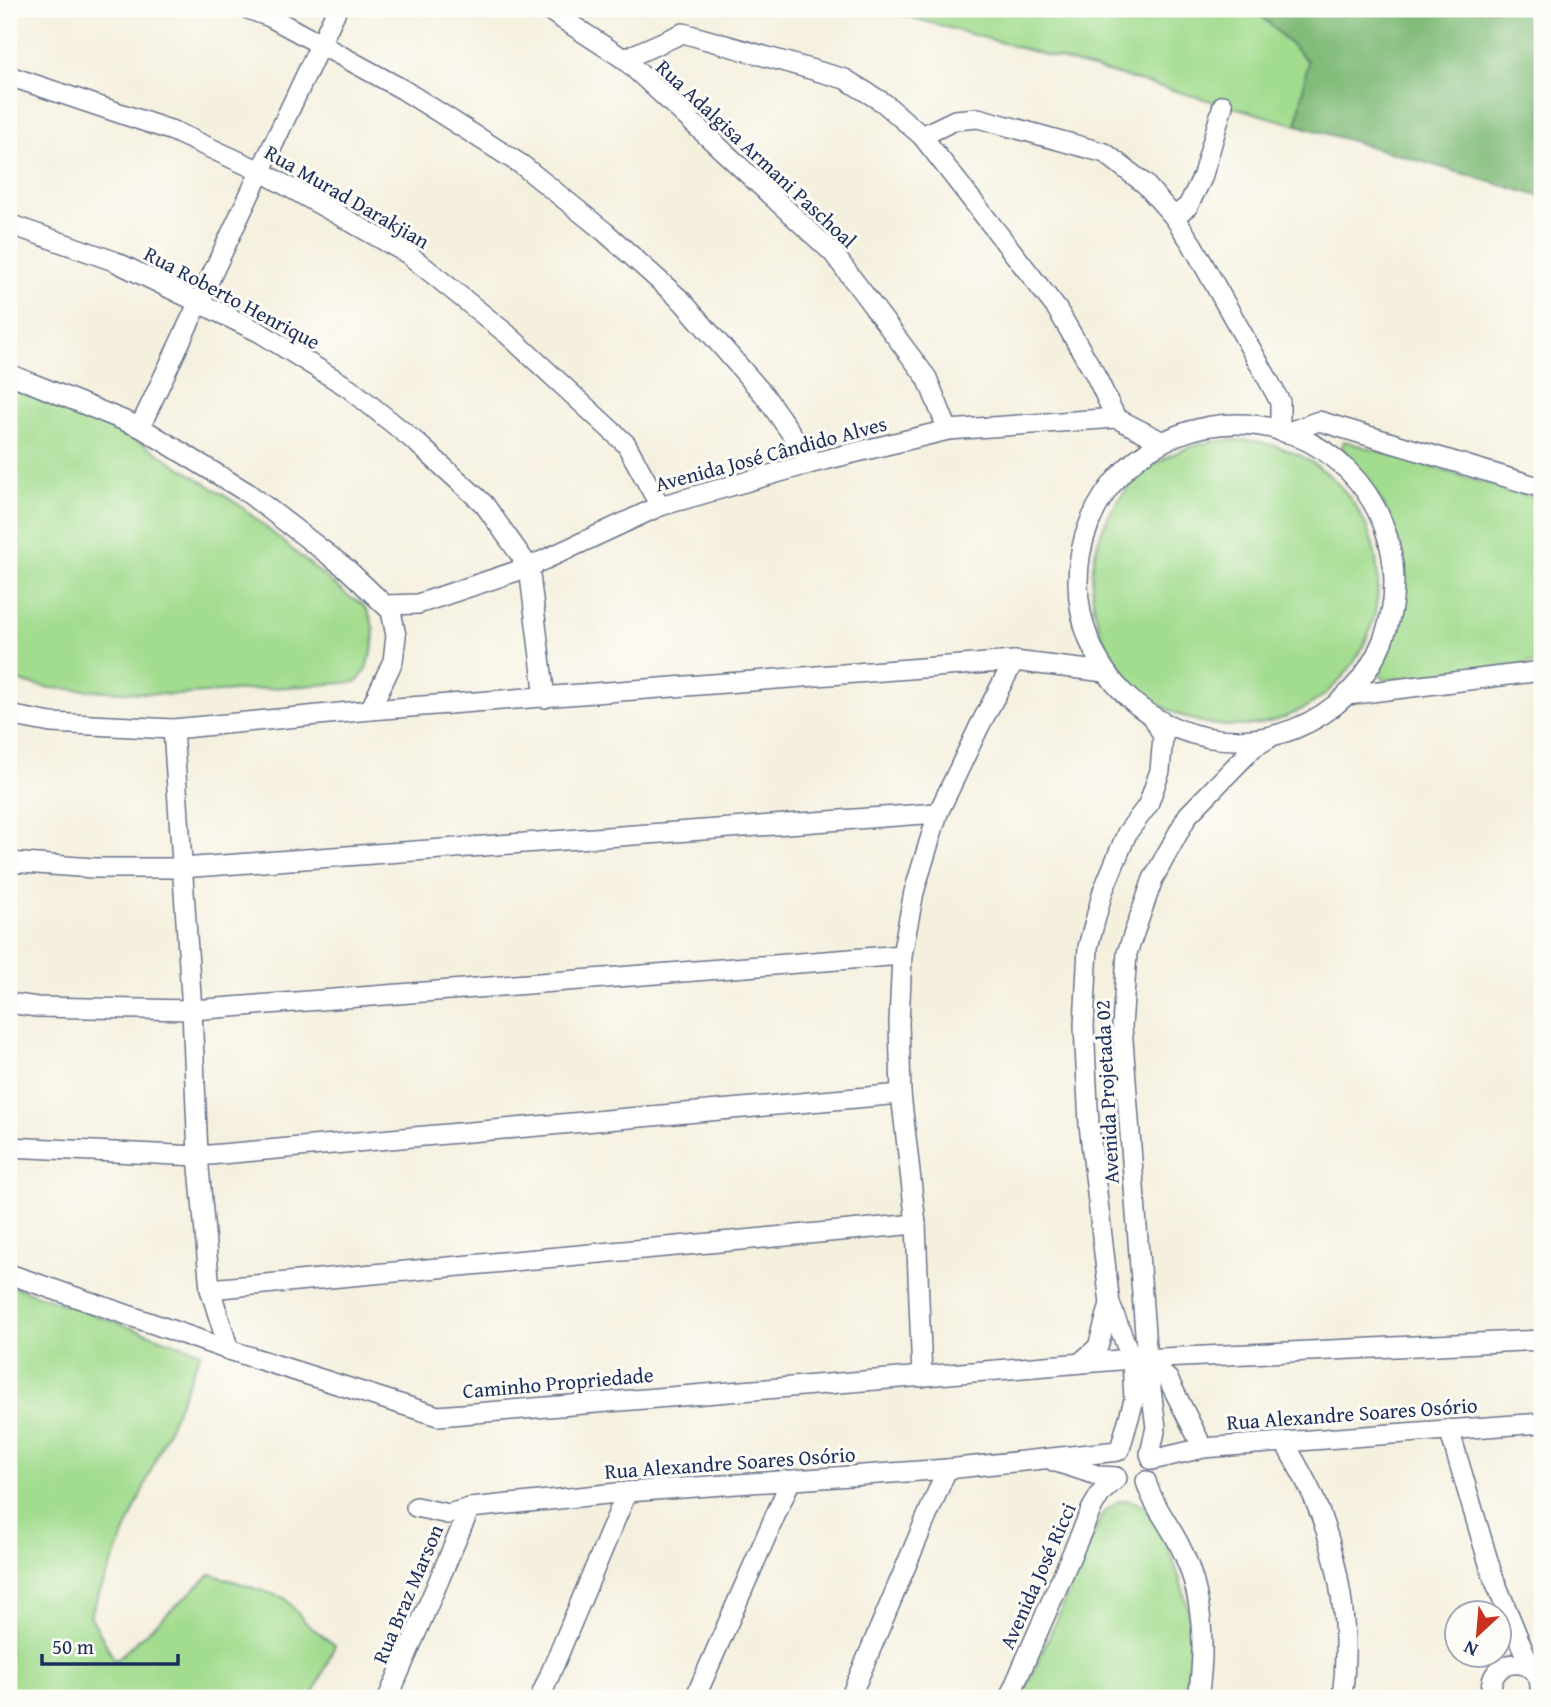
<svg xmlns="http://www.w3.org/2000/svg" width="1551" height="1707" viewBox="0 0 1551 1707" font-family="'Gentium Book Plus',serif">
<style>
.green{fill:#a2dc8e;stroke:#5e8676;stroke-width:2}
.forest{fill:#81bc79;stroke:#4e766c;stroke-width:2}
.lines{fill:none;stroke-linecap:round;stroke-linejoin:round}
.minor-casing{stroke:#67738b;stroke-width:22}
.minor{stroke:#fff;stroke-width:19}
.labels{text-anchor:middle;stroke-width:6;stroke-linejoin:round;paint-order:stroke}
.street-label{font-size:21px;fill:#1b2f5e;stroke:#fdfcf7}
</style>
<rect width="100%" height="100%" fill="#fdfcf7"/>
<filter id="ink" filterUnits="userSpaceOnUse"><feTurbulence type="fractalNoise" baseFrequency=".0143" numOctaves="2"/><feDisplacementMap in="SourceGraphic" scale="14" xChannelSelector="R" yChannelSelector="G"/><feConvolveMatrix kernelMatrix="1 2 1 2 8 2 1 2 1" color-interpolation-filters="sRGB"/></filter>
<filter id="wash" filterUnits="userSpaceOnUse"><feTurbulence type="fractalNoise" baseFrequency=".00686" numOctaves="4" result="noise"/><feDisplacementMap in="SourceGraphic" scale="28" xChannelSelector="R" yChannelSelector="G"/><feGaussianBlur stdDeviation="1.57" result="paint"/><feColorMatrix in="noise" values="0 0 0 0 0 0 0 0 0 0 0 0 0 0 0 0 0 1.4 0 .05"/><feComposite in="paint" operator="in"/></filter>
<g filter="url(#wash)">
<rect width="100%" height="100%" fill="#f5f0de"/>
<!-- green -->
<g class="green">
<path d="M881 9H1254L1308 61 1297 125Z"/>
<path d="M9 387 134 438 238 504 349 597C353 599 360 602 363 605 382 627 373 663 357 682L178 695 51 688 9 680Z"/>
<circle cx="1235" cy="583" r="143"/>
<path d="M1344 441 1542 500V662L1385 680 1378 673C1385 655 1395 637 1400 618 1414 553 1388 495 1341 452Z"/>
<path d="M9 1285 201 1352 90 1615 115 1661 211 1574 285 1598 307 1624 335 1645 312 1698H9Z"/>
<path d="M1128 1500C1136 1502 1142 1504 1147 1510 1165 1529 1185 1590 1189 1617 1192 1644 1189 1671 1184 1698H1022L1104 1511 1119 1501Z"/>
</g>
<!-- forest -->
<path class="forest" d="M1254 9H1542V197L1297 125 1308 61Z"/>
</g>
<g filter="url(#ink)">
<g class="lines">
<!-- minor casing -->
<g class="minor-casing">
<g id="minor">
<path d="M248 9 270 17 402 89 522 165 605 232 682 301 765 396 812 463"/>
<path d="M547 9 624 59 833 253 927 378 948 430"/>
<path d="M624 59 683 33 845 79 884 103 922 136 1057 309 1095 374 1116 418"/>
<path d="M9 76 173 131 260 171 408 254 507 334 626 444 660 506"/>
<path d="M922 136 955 120 978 118 1105 153 1145 184 1174 217 1192 244 1270 383 1280 402V431"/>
<path d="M1174 217 1188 206 1202 178 1223 105"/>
<path d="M9 224 114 261 259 332 349 388 417 443 484 504 529 567 545 698"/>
<path d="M9 374 140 427 248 493 347 569 391 611 396 636 393 661 370 710"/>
<circle cx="1236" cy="582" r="158"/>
<path d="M140 427 337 9"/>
<path d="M1286 433 1319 421 1542 488"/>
<path d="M386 605 418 604 529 567 660 506 812 463 948 430 1116 418 1163 442"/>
<path d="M1347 695 1542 671"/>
<path d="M9 715 51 723 173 729 370 710 1014 661 1105 672"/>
<path d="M173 729 192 1010 198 1156 210 1289 229 1350"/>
<path d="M9 862 93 868H181L938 813"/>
<path d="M9 1003 37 1007 192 1010 902 955"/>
<path d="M9 1147 198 1156 901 1094"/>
<path d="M9 1274 229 1350 438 1416 1119 1360 1542 1340"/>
<path d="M210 1289 916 1224"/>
<path d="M1147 1360 1168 1379 1203 1448"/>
<path d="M1080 1363 1098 1347 1110 1304"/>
<path d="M922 1377 916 1224 901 1094 899 1023 902 955 914 892 938 813 979 727 1014 661"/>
<path d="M1449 1429 1492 1574 1531 1669"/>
<path d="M1285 1443C1294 1460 1305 1478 1313 1496 1340 1558 1351 1632 1342 1698"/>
<path d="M1120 1449 1134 1400 1132 1360 1110 1304 1089 1125 1084 1026 1088 947 1103 891 1127 833 1148 805 1160 771 1163 736 1153 717"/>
<path d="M1150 1454 1156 1427 1147 1360 1122 1027 1127 953 1153 879 1188 815 1254 747 1268 739"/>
<path d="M1152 1460 1203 1448 1542 1423"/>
<path d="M1053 1461 1100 1476 1116 1477"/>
<path d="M1146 1481C1151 1502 1169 1524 1179 1544 1203 1591 1206 1646 1198 1698"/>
<path d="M416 1507 448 1514 470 1508 627 1492 947 1469 1118 1451"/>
<path d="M388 1698 470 1508"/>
<path d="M540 1698 627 1492"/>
<path d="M695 1698 790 1482"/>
<path d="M850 1698 947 1469"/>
<path d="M1009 1698 1092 1508 1101 1493 1117 1478"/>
<path d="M1493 1698C1480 1654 1550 1651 1539 1698"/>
</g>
</g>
<!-- minor -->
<use href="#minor" class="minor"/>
</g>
</g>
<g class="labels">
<!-- street labels -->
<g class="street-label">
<text transform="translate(756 154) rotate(43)" y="7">Rua Adalgisa Armani Paschoal</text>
<text transform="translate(347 197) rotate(30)" y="7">Rua Murad Darakjian</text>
<text transform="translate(232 298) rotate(28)" y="7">Rua Roberto Henrique</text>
<text transform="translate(771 454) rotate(-15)" y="7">Avenida José Cândido Alves</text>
<text transform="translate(1107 1092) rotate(-93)" y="7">Avenida Projetada 02</text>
<text transform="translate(558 1383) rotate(-5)" y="7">Caminho Propriedade</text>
<text transform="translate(1352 1414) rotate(-4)" y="7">Rua Alexandre Soares Osório</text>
<text transform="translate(730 1463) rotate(-4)" y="7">Rua Alexandre Soares Osório</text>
<text transform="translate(1038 1576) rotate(-66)" y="7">Avenida José Ricci</text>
<text transform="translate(408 1594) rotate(-67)" y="7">Rua Braz Marson</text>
</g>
</g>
<!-- margin -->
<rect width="1551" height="1707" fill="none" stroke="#fdfcf7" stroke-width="35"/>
<!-- north arrow -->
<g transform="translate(1478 1634) rotate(206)"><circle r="33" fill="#fdfcf7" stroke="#a3aaba" stroke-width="2"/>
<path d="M0-5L12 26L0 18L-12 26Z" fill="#c8321e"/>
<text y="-10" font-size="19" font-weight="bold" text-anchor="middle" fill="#1b2f5e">N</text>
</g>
<!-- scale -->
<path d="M42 1654v10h136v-10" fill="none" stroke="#1b2f5e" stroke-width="3.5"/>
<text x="52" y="1654" font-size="21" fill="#1b2f5e" stroke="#fdfcf7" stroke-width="5" paint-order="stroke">50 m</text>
</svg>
